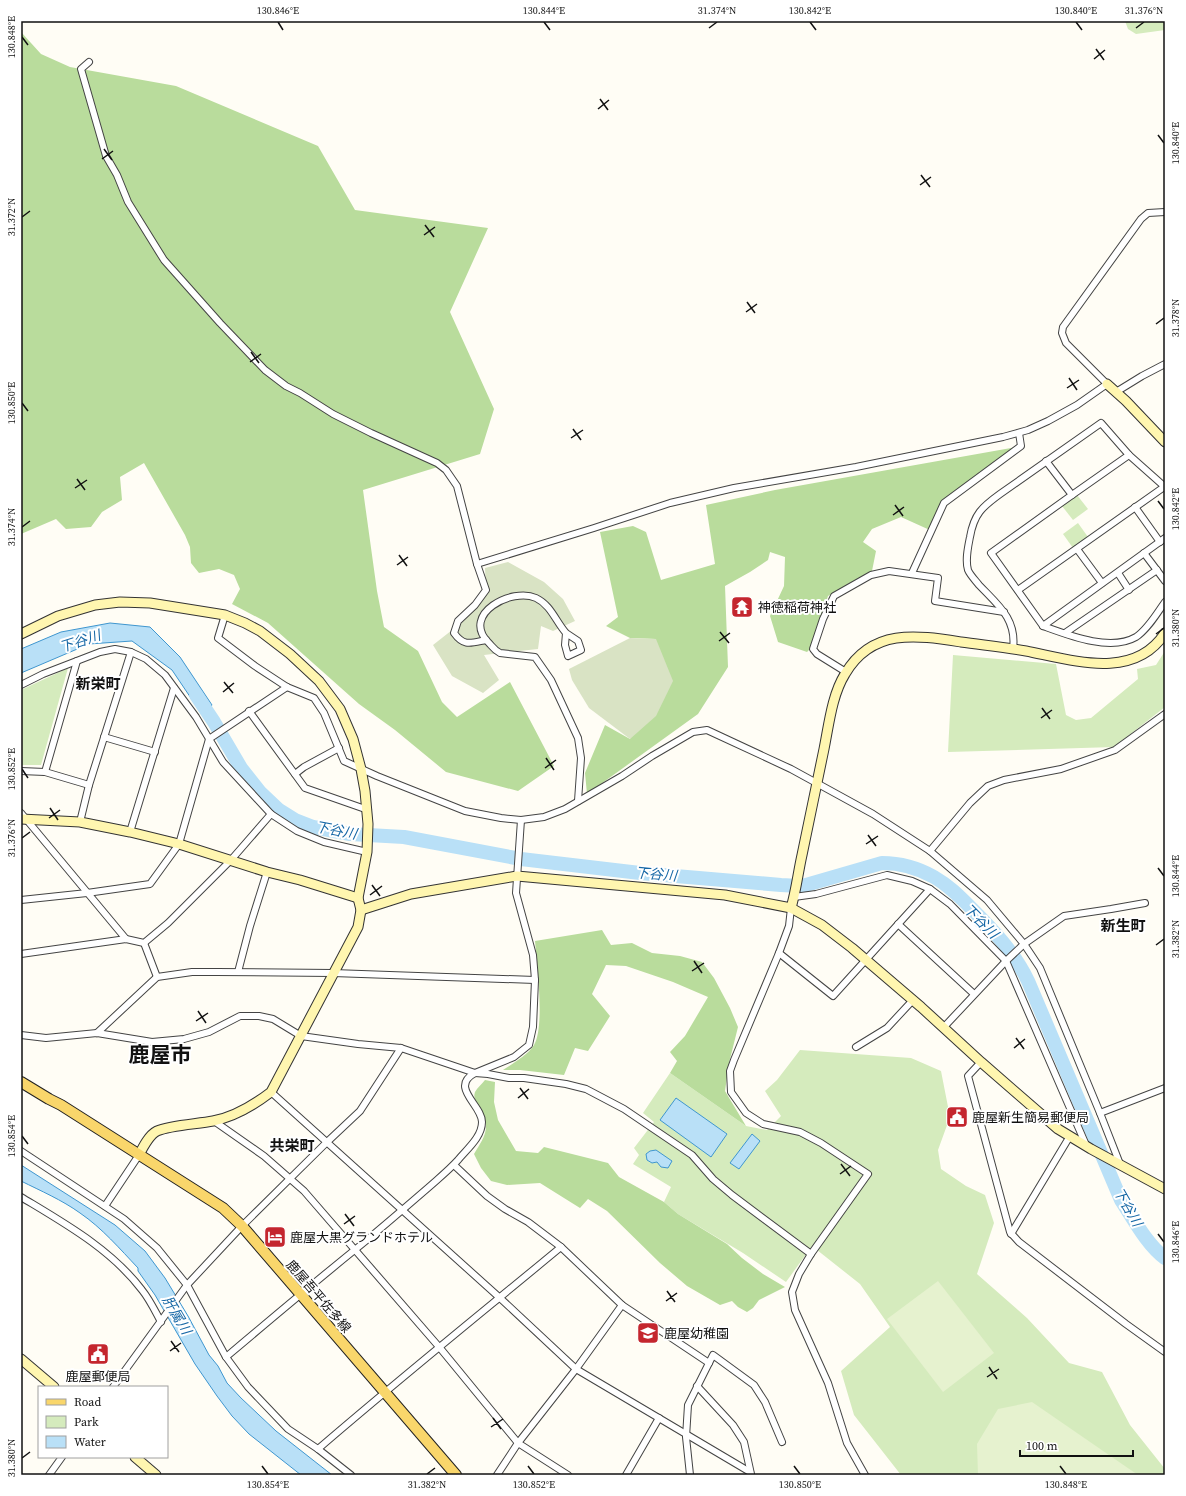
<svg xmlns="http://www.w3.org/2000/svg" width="1186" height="1496" viewBox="0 0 1186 1496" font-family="'Source Serif 4','Noto Sans JP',serif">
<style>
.green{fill:#d5ebbd}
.forest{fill:#b9dc9c}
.cemetery{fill:#d9e3c4}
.pitch{fill:#e6f2cf}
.water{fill:#b9e0f7;stroke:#3f96cf}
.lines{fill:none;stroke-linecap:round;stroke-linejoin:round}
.river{stroke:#b9e0f7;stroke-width:14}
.street-casing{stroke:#444;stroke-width:8}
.secondary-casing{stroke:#333;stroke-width:11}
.primary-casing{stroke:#222;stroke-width:12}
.street{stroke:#fff;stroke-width:6}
.secondary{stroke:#fff6b0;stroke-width:9}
.primary{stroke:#f9d66b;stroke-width:10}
.ticks{fill:none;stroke:#111;stroke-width:1.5}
.labels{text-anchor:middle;stroke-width:4;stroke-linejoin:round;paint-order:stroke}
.poi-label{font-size:13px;fill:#111;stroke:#fff;text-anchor:start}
.street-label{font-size:13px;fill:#111;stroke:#fff}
.water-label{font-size:14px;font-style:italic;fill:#1768a6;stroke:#fff}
.quarter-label{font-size:15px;font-weight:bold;fill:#111;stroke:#fff}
.town-label{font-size:21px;font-weight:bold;fill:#111;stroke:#fff}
.neatline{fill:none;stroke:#111;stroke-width:1.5}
.ticks-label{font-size:10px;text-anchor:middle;fill:#111}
</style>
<rect width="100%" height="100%" fill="#fffdf5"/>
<!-- green -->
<g class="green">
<path d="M1125 21H1165V30L1136 34 1128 29Z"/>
<path d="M1077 495 1088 509 1073 520 1062 506Z"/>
<path d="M1078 523 1088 537 1073 548 1063 534Z"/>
<path d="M1165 651V707L1114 747 948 752 953 655 1056 664 1066 715 1076 720 1091 718 1138 679 1137 669 1156 665Z"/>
<path d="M68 668 41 765H21V690Z"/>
<path d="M800 1050 911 1058 941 1071 950 1117 938 1150 941 1169 966 1186 985 1195 994 1223 977 1274 1027 1318 1069 1363 1102 1372 1130 1425 1165 1469 1163 1475H901L854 1415 841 1371 890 1327 860 1284 812 1246 786 1282 743 1253 678 1214 664 1202 671 1187 633 1164 639 1155 634 1148 654 1122 643 1113 670 1073 746 1126 767 1130 781 1116 765 1091 777 1080Z"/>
</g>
<!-- forest -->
<g class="forest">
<path d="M21 32 41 54 70 67 176 86 318 146 355 210 488 228 450 312 494 409 480 454 363 490 377 591 384 627 418 651 442 702 457 717 510 682 554 766 518 791 446 772 395 730 359 704 268 623 232 604 240 589 234 575 219 569 199 573 191 563 190 547 185 535 144 463 120 477 122 500 102 512 91 527 66 529 56 519 21 534Z"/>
<path d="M1022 446 944 503 932 531 901 517 872 529 863 542 876 551 872 571 828 596 811 648 807 652 778 642 770 616 784 586 785 557 770 552 768 560 750 572 725 586 728 667 698 714 587 794 585 773 605 725 630 739 656 639 630 638 606 626 618 617 600 532 633 526 646 532 661 580 715 564 706 505 775 490Z"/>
<path d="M602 930 611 945 632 943 652 953 680 956 702 962 714 978 730 1008 738 1027 729 1063 725 1091 746 1126 670 1073 677 1061 670 1052 685 1036 708 997 673 982 626 966 606 965 592 994 610 1016 588 1051 575 1048 564 1075 520 1070H503C513 1063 527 1056 534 1045 545 1027 537 964 535 941Z"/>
<path d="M485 1080 495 1082 494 1102 498 1120 516 1151 538 1153 544 1147 608 1163 619 1177 664 1202 678 1214 727 1244 742 1258 763 1274 785 1287 759 1300 753 1308 747 1312 738 1307 732 1301 720 1305 687 1286 660 1263 607 1211 588 1199 580 1208 540 1183 507 1185 491 1181 481 1168 474 1154C479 1145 486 1137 486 1126 486 1114 471 1103 475 1092 477 1088 482 1084 485 1080Z"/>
</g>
<!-- cemetery -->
<g class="cemetery">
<path d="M508 562 544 582 563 599 575 621 553 631 541 626 538 649 484 655 499 680 483 693 452 676 433 645 461 623 486 590 485 568Z"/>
<path d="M630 638 656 639 673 681 656 716 630 739 589 708 572 680 569 669Z"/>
</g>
<!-- pitch -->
<g class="pitch">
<path d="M938 1281 994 1353 943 1392 887 1319Z"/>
<path d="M1032 1402 1138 1475H978L977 1444 998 1409Z"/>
</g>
<!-- water -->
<g class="water">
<path d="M110 623 150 627 180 657 212 705 203 716 172 670 132 641 89 644 21 673V649L61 632Z"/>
<path d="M676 1098 727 1134 711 1157 660 1120Z"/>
<path d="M752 1134 760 1141 739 1169 730 1163Z"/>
<path d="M656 1150 672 1161 668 1168 661 1167 657 1162 652 1163 647 1160 646 1154 650 1151Z"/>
<path d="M21 1165 115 1225 145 1251 165 1278 188 1316 209 1355 218 1366 227 1383 241 1398 276 1431 332 1475H301L249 1434 232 1416 217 1396 195 1364 155 1295 138 1271V1268C120 1249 102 1228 80 1213 62 1200 41 1191 21 1181Z"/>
</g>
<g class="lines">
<!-- river -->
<path class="river" d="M196 695 214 722 241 768 260 792 279 810 295 820 313 827 350 834 404 837 521 859 640 873 781 885 799 886 806 885 882 863C900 863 918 868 934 877 948 885 959 896 970 907 993 930 1014 952 1028 981L1121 1200C1133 1218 1147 1245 1165 1258"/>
<!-- street casing -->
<g class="street-casing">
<g id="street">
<path d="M89 62 81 69 106 156 117 175 128 202 164 260 220 323 265 370 286 386 300 393 333 414 371 433 437 463 446 470 457 486 477 564 486 590 475 605 458 621 454 633C464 647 471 643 486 640"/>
<path d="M1116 392 1142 376 1165 364"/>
<path d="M1046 461 1072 495 991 553 1043 626 1165 538"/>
<path d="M1072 495 1129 455"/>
<path d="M1135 507 1160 542"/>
<path d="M1077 549 1102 583"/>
<path d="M1144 553 1165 581"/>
<path d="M477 564 594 528 670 503 734 488 856 467 1003 437 1028 430 1048 421 1077 405 1107 384 1066 343 1062 333 1063 327 1141 219 1148 213 1165 212"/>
<path d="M912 573 944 503 1021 446 1019 433"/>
<path d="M1118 573 1129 590"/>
<path d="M1018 590 1164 487"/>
<path d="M225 615 218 638 255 666 287 687 314 698 324 713 344 761 377 776 465 811 501 818 521 820 544 817 565 809 622 776 652 756 693 732 707 730 791 769 873 814 930 851 987 900 1024 944 1040 968 1100 1113 1120 1164"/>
<path d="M1043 626C1068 635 1110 652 1136 637 1148 629 1157 613 1165 602"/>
<path d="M566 633 578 641 581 650 568 656 565 645 566 633C556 622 551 605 536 598 512 587 461 614 488 642 492 646 494 650 500 653L535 657 551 680 578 738 581 758 578 801"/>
<path d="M1065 633 1157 570"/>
<path d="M1013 649C1017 619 998 605 979 585 976 581 970 575 968 570 965 560 968 547 970 537 974 514 982 507 1000 494L1101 423 1129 455 1165 487"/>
<path d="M846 672 817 654 813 649 823 619 834 596 871 575 889 571 938 578 935 601 1004 612"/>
<path d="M21 685 43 674 100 652 115 649 131 652 146 659 165 675 196 717 223 762 271 814 297 831 324 842 367 852"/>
<path d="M249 711 305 788 368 810"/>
<path d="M104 737 155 752"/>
<path d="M21 771 45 772 89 785"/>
<path d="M45 772 77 661"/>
<path d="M295 774 304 767 339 748"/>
<path d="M21 813 126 939"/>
<path d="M80 822 89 785 131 652"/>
<path d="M130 832 174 688"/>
<path d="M930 851 970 803 988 786 1004 780 1061 769 1115 750 1165 714"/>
<path d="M794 897 816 894 887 875 912 881 930 889 950 904 1006 961 1086 1145"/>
<path d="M21 900 87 893 150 884 179 844 209 739 287 687"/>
<path d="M791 908 789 926 779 953 734 1060 730 1071 731 1092 746 1113 763 1124 800 1132 821 1143 868 1174 811 1254 799 1274 792 1292 795 1310 828 1383 847 1443 865 1475"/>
<path d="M898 924 974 994"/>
<path d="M144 943 157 977"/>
<path d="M779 953 833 996 930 889"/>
<path d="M21 954 126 939 144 943 168 923 231 860 271 814"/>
<path d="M238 972 250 926 267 872"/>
<path d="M944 1027 1006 961 1024 944 1064 916 1111 909 1145 903"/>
<path d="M97 1033 157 977 192 972H216L333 973 535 980"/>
<path d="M21 1035 46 1038 97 1033 152 1042 184 1039 209 1032 240 1016H259L273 1019 301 1036 358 1044 401 1048 475 1073 488 1074 509 1078H524L566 1084 586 1089 624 1109 692 1155 713 1179 732 1195 811 1254"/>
<path d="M856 1047 887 1028 913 1000"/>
<path d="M981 1062 968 1076 1010 1232 1019 1242 1126 1324 1165 1352"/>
<path d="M271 1092 500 1298 576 1369 750 1472"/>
<path d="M1100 1113 1165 1088"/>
<path d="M214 1121 264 1156 304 1191 440 1348 518 1443 568 1475"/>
<path d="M21 1151 124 1219 157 1248 187 1285 226 1357 248 1387 288 1429 318 1449 351 1475"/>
<path d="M454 1165 487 1196 505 1209 528 1222 561 1247 622 1305 709 1363"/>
<path d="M21 1197C64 1223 111 1249 142 1290 150 1300 155 1311 161 1322"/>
<path d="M105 1206 139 1155"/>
<path d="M1011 1234 1070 1136"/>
<path d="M226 1357C271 1319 316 1281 362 1244 385 1225 407 1206 429 1187 439 1178 449 1170 458 1160 467 1149 482 1137 482 1122 482 1105 449 1087 475 1073L514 1057 529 1045 533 1027 535 980 533 955 516 893 521 820"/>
<path d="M697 1386 733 1425 744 1442 751 1474"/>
<path d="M113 1387 187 1285 242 1226 326 1143 360 1111 401 1048"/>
<path d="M318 1449C398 1380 480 1314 561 1247"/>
<path d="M49 1475 62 1457"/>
<path d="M497 1475 518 1443 576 1369 622 1305"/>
<path d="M626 1475 659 1418"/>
<path d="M690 1475 686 1437 688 1405 713 1355 754 1385 765 1402 782 1442"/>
</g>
</g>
<!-- secondary casing -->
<g class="secondary-casing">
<g id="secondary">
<path d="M1107 384 1126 401 1165 442"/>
<path d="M21 634 58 616 95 605 120 602 150 603 225 615 245 623 260 631 290 654 319 681 340 709 353 739 361 769 365 791 368 824 367 852 358 898 361 910 358 927 271 1092C254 1105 234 1117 213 1121 198 1124 170 1125 157 1131 149 1135 143 1147 139 1155"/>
<path d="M21 819 80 822 130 832 179 844 267 872 300 880 358 898"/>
<path d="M791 908C796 891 798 873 802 855 809 820 817 784 824 749 829 724 832 695 845 674 872 628 916 635 961 642 982 645 1004 647 1026 651 1072 660 1134 681 1165 633"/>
<path d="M361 910 411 894 517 876 725 895 791 908 822 925 852 948 921 1007 981 1062 1058 1129 1091 1149 1165 1189"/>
<path d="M21 1359 54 1387"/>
<path d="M135 1457 156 1475"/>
</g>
</g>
<!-- primary casing -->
<g class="primary-casing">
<path id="primary" d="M21 1082 49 1099 61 1105 223 1208 242 1226 456 1475"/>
</g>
<!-- street -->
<use href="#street" class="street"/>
<!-- secondary -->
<use href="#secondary" class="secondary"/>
<!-- primary -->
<use href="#primary" class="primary"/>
</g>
<!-- ticks -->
<path class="ticks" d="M278 22 283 30M544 22 550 30M810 22 816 30M1076 22 1082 30M709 28 717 22M1136 28 1144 22M22 37 28 45M1096 49 1104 60M1094 59 1105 50M600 99 608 110M598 109 609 100M1158 135 1164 143M104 149 112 160M102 159 113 151M921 175 930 187M920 185 931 177M22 217 30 211M425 225 434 237M424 235 435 227M747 302 755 313M746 312 757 304M1156 324 1164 318M251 352 259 363M250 362 261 354M1069 378 1077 390M1067 388 1079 380M22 403 28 411M573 429 581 440M571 438 583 430M77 479 85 490M75 488 87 480M1158 501 1164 509M895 505 903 516M893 515 904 507M22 527 30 521M399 555 407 566M397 565 408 557M720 632 729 643M1156 634 1164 628M719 641 730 633M224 682 233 693M223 692 234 683M1042 708 1050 719M1041 718 1052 710M546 758 554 770M545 768 556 760M22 769 28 778M50 808 58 820M49 818 60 810M868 835 876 846M22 838 30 832M866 844 878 836M1158 868 1164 876M372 885 380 896M370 895 382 886M1156 945 1164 939M694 961 702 973M692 971 704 963M198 1011 206 1023M196 1021 208 1013M1016 1038 1024 1049M1014 1048 1025 1039M520 1088 528 1099M518 1098 529 1089M22 1136 28 1144M841 1164 850 1176M840 1174 851 1166M345 1214 354 1226M344 1224 355 1216M1158 1234 1164 1242M667 1291 675 1302M666 1301 677 1293M171 1341 179 1352M170 1351 181 1343M989 1367 997 1379M987 1377 999 1369M493 1418 501 1429M491 1427 503 1419M22 1458 30 1452M262 1466 268 1474M528 1466 534 1474M794 1466 800 1474M1060 1466 1066 1474M427 1474 435 1468"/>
<!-- icons -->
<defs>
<g id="temple-square" transform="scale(1.15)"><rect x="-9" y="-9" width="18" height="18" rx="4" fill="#c4262e" stroke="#fff"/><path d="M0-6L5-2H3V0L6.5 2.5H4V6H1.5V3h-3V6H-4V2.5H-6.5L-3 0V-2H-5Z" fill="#fff"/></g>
<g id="civic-square" transform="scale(1.15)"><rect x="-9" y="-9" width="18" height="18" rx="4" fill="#c4262e" stroke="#fff"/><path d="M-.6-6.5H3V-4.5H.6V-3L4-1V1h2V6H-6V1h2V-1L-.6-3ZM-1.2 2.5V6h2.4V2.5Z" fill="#fff"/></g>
<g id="hotel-square" transform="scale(1.15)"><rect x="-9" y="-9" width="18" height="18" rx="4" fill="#c4262e" stroke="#fff"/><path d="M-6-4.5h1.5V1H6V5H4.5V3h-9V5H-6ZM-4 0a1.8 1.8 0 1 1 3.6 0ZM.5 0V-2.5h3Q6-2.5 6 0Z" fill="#fff"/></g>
<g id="school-square" transform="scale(1.15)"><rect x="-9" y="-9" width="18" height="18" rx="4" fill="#c4262e" stroke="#fff"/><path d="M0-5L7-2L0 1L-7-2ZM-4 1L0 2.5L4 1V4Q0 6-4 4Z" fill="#fff"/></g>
</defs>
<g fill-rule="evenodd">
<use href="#temple-square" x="742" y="607"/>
<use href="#civic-square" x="957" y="1117"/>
<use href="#hotel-square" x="275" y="1237"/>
<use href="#school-square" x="648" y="1333"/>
<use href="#civic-square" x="98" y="1354"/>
</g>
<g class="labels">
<!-- poi labels -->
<g class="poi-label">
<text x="758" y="612">神徳稲荷神社</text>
<text x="972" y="1122">鹿屋新生簡易郵便局</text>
<text x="290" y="1242">鹿屋大黒グランドホテル</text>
<text x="664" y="1338">鹿屋幼稚園</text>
<text x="98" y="1381" text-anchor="middle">鹿屋郵便局</text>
</g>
<!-- street labels -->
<g class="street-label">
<text transform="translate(319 1296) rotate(49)" y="5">鹿屋吾平佐多線</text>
</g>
<!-- water labels -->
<g class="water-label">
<text transform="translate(80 641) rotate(-18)" y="5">下谷川</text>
<text transform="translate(336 830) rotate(11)" y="5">下谷川</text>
<text transform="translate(656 874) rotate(5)" y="5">下谷川</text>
<text transform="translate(981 921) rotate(45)" y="5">下谷川</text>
<text transform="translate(1128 1207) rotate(60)" y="5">下谷川</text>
<text transform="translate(177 1315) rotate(59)" y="5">肝属川</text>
</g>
<!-- quarter labels -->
<g class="quarter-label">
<text x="98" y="689">新栄町</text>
<text x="1123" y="931">新生町</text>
<text x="292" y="1151">共栄町</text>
</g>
<!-- town labels -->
<g class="town-label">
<text x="160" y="1062">鹿屋市</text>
</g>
</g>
<!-- border -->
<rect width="1186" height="1496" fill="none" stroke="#ffffff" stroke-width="44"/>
<!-- legend -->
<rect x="38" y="1386" width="130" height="72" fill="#ffffff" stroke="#a0a0a0"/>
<rect x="46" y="1399" width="20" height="6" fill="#f9d66b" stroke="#a0a0a0"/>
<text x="74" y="1406" font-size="12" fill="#111111">Road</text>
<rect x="46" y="1416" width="20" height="12" fill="#d5ebbd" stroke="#a0a0a0"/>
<text x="74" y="1426" font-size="12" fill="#111111">Park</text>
<rect x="46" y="1436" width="20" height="12" fill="#b9e0f7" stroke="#a0a0a0"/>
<text x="74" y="1446" font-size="12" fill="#111111">Water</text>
<!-- scale -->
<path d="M1020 1450v6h113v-6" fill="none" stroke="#111111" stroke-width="2"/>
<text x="1026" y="1450" font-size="12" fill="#111111" stroke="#ffffff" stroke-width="3" paint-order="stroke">100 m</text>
<rect x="22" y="22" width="1142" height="1452" class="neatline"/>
<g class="ticks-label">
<text x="278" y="14">130.846°E</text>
<text x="544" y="14">130.844°E</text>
<text x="717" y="14">31.374°N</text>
<text x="810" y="14">130.842°E</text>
<text x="1076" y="14">130.840°E</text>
<text x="1144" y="14">31.376°N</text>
<text transform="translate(11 37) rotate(-90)" y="4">130.848°E</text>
<text transform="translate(1175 143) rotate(-90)" y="4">130.840°E</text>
<text transform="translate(11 217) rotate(-90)" y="4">31.372°N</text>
<text transform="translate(1175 318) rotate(-90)" y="4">31.378°N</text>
<text transform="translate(11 403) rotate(-90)" y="4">130.850°E</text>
<text transform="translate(1175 509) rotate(-90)" y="4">130.842°E</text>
<text transform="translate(11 527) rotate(-90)" y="4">31.374°N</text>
<text transform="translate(1175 628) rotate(-90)" y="4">31.380°N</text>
<text transform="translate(11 769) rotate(-90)" y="4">130.852°E</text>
<text transform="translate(11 838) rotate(-90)" y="4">31.376°N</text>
<text transform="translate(1175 876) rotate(-90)" y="4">130.844°E</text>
<text transform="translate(1175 939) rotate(-90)" y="4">31.382°N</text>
<text transform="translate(11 1136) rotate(-90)" y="4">130.854°E</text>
<text transform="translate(1175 1242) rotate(-90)" y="4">130.846°E</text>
<text transform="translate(11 1458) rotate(-90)" y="4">31.380°N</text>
<text x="268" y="1488">130.854°E</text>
<text x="427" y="1488">31.382°N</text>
<text x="534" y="1488">130.852°E</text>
<text x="800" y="1488">130.850°E</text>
<text x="1066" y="1488">130.848°E</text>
</g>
</svg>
